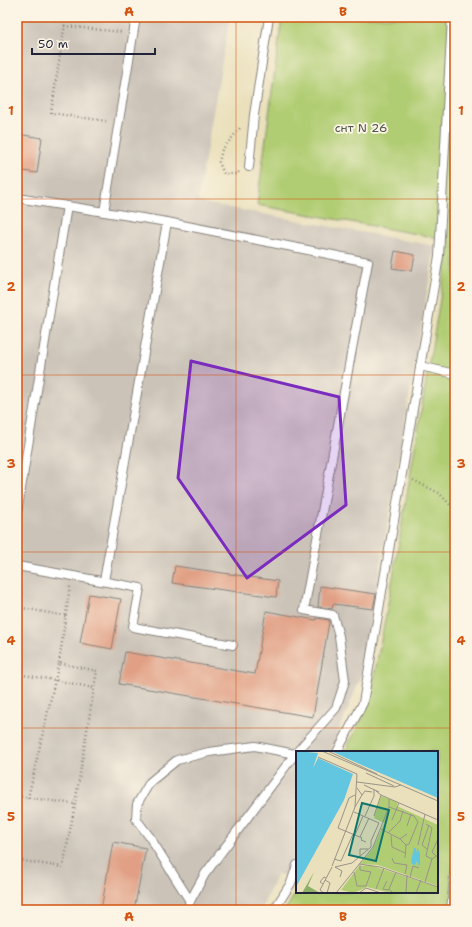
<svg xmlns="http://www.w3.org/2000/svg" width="472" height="927" viewBox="0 0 472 927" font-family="'Shantell Sans',sans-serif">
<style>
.industrial{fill:#cbc3b8}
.green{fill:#b1cd73;stroke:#6a7857}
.building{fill:#e1a085}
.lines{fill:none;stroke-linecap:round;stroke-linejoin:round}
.lane-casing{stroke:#86817c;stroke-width:10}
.path{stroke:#86817c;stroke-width:2.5;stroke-dasharray:1 3;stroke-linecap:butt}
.lane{stroke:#fff;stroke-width:8}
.marked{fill:#7b2cbf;fill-opacity:0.2;stroke:#7b2cbf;stroke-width:3;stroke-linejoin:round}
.grid{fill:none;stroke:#d45411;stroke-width:1;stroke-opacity:0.55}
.labels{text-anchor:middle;stroke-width:3.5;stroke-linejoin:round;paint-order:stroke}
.park-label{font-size:12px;fill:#4d554c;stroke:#fcf5e5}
.inset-road{fill:none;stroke:#9a9488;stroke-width:1}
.view{fill:#0f766e;fill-opacity:0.15;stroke:#0f766e;stroke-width:2}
.inset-edge{fill:none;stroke:#22223b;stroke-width:2}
.neatline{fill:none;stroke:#d45411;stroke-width:1.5}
.grid-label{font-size:13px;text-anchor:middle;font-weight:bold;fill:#d45411}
</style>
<rect width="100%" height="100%" fill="#fcf5e5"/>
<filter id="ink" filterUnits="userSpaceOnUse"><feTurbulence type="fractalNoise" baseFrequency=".025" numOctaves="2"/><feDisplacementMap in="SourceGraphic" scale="8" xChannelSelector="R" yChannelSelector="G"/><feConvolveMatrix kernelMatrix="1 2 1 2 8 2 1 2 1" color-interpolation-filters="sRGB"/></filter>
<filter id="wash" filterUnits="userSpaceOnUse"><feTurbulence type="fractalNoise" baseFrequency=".012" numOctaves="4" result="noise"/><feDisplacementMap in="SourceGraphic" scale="16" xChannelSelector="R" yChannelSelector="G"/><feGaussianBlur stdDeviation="0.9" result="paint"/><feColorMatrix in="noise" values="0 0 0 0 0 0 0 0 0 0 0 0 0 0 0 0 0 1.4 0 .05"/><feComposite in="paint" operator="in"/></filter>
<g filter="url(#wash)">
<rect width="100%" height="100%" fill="#eae0bc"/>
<!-- industrial -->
<path class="industrial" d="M17 17H230L198 198 199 202 435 246 373 609 365 667 330 752H297V846L287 876 277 874 261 910H17Z"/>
<!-- green -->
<path class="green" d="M282 17H455V910H285L297 891V892H437V752H345L369 703 392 583 450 240 257 205Z"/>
<g id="blocks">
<!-- building -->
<g class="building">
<path d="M17 134 42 138 37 173 17 170Z"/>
<path d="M395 251 415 255 412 271 392 268Z"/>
<path d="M175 566 278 581 276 597 172 583Z"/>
<path d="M320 586 376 594 373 609 333 604 332 609 318 607Z"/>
<path d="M89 594 121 599 112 649 80 643Z"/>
<path d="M266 611 316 620 317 618 329 620V622L313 717 119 684 125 652 255 674Z"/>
<path d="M113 842 146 848 134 910H101Z"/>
</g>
</g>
</g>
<g filter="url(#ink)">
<use href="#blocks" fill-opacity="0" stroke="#86817c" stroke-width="1"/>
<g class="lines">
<!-- lane casing -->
<g class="lane-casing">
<g id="lane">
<path d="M249 167 254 115 269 17"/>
<path d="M17 198 167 222 368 262 304 610 333 615 339 636 345 681 336 708 295 754 205 874 190 901 187 910"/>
<path d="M104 212 136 17"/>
<path d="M420 366 455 374"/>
<path d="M17 513 67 206"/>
<path d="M17 566 140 588 133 627 233 645"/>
<path d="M104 581 167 222"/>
<path d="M337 752 363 703 439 256 452 17"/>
<path d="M190 901 149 836 136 819 137 804 150 782 177 760 209 752 255 746 295 754"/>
<path d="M274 910 291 883 297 865"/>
<path d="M451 910 455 868"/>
</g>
</g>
<!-- path -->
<g class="path">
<path d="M66 17 51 113 106 121"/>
<path d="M64 26 121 32"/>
<path d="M239 172 236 174H224L219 162 222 150 240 128"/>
<path d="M413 480 439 493 455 510"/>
<path d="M17 607 66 616"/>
<path d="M59 663 70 586"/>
<path d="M17 674 55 680 94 688 75 804 63 867 17 860"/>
<path d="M17 796 75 804"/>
<path d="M28 798 59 663 97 671 94 688"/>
</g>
<!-- lane -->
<use href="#lane" class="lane"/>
</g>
</g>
<!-- marked area -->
<path class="marked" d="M191 361 339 397 346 505 247 578 178 478Z"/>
<!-- grid -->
<path class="grid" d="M236 17V910M17 199H455M17 375H455M17 552H455M17 728H455"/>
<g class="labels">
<!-- park labels -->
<g class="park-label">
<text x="361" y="132">снт N 26</text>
</g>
</g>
<!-- overview -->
<g transform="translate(296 751)">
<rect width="142" height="142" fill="#eae0bc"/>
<path d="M85 45 102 51 101 55 142 74V135L82 114 64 113 77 97 88 72 78 67ZM74 114 142 136V142H94L71 136 58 142 45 139 63 115Z" fill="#b1cd73"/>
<path d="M18 121 12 135 24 142H6Z" fill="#8cb065"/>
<path d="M0 0 22 2 17 17 22 7 57 23 48 49 0 136ZM35 0H142V47L68 15ZM118 97H120V103L121 97 124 102V113L123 115 121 110 119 114 121 115 116 113 115 111Z" fill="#62c6e0"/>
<path class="inset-road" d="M26 0 142 50M32 0 81 23M22 6 61 23 59 56 36 115M70 22 98 35M61 31 99 36 105 34M68 34 83 41M61 37 66 44 69 40 76 41M80 40 85 44 142 69M59 44 53 47 42 77 66 87 65 89 70 91M59 56 66 44M93 56 118 65 122 71 113 93 110 94 104 88M69 65 78 45V38M78 65 85 44M96 69 103 52M130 73 136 77 130 105 136 108M111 75 115 63M85 78 104 88 111 83M92 82 104 70 107 60M59 84 67 65M95 84 96 96 109 102M64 86 73 67M122 94 129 63M131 98 126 94 133 74M64 105V98H72M140 105 136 101 142 88M96 107 98 112 111 114 109 123M109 107 110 94M38 108 45 110 57 83M63 113 84 116 142 136M58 121 61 135H70L75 121 64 119V114M44 126 46 120 39 116 56 112 75 96V90L83 72 58 61M114 126 117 115 123 117M29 129 34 132 31 142M91 130 87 138 93 139M129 131 136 108 142 104M27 133 24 131 28 126 30 127M80 138 88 117M28 142 24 139 36 116M40 142 77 96 93 56V48M63 142 70 137 85 142M97 142 93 138 100 121M110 142 111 124M120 142 125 129"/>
<path class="view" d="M66 52 93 59 80 110 53 104Z"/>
<rect width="142" height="142" class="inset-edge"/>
</g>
<!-- margin -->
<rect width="472" height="927" fill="none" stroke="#fcf5e5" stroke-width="44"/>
<!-- scale -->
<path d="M32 48v6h123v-6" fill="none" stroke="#22223b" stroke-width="2"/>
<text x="38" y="48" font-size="12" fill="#22223b" stroke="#fcf5e5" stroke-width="3" paint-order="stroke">50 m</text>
<rect x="22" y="22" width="428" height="883" class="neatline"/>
<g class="grid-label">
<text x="129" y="16">A</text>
<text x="343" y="16">B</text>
<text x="11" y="115">1</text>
<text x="461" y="115">1</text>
<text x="11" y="291">2</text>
<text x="461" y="291">2</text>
<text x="11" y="468">3</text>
<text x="461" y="468">3</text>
<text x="11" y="645">4</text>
<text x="461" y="645">4</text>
<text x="11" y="821">5</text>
<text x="461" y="821">5</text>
<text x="129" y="921">A</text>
<text x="343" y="921">B</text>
</g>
</svg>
